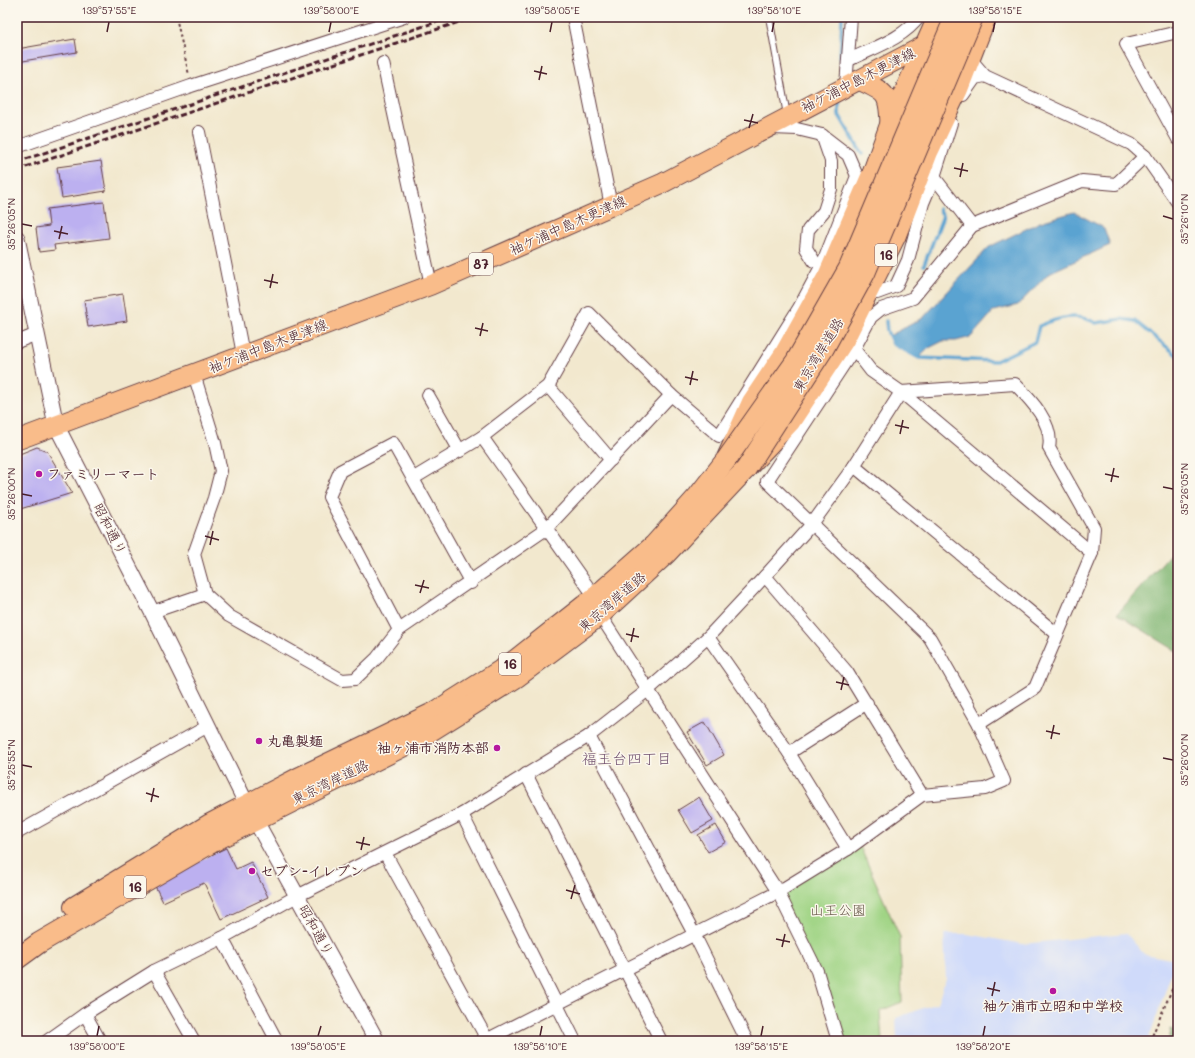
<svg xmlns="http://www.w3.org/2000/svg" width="1195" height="1058" viewBox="0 0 1195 1058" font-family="Mali,'Klee One',sans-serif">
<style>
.built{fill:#cfdafa}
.green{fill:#a0d485;stroke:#757a58}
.forest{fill:#80b672;stroke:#656a4e}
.water{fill:#5aa3d1;stroke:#52617e}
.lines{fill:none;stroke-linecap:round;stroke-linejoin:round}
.stream{stroke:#5aa3d1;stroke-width:3.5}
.building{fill:#bcb0f0}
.service-casing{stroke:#633d43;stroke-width:8}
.minor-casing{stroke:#633d43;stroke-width:14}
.tertiary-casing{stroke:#633d43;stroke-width:17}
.primary-casing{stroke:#633d43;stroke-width:21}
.trunk-casing{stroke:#633d43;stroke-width:22}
.path{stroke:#633d43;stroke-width:2;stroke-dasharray:3 3;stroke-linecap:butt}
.service{stroke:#fff;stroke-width:6}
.minor{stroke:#fff;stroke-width:12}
.tertiary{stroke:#fff;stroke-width:15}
.primary{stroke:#f9bc8a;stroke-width:19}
.trunk{stroke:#f9bc8a;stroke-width:20}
.rail{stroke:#4a1f2b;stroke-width:3;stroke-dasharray:6 3;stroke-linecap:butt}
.trunk-bridge-casing{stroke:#633d43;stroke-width:22;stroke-linecap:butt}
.trunk-bridge{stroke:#f9bc8a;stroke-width:20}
.ticks{fill:none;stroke:#4a1f2b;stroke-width:1.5}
.poi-dot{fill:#b5179e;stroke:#fbf7ec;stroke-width:1.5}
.labels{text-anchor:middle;stroke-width:3;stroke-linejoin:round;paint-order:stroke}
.shield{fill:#fbf7ec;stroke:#7f6065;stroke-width:1}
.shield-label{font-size:13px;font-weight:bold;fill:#4a1f2b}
.street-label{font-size:14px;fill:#4a1f2b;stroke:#fbf7ec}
.poi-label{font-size:14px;font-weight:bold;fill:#4a1f2b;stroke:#fbf7ec;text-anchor:start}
.park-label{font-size:14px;fill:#645546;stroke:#fbf7ec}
.neighbourhood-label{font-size:15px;fill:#725270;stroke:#fbf7ec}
.neatline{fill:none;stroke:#4a1f2b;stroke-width:1.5}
.ticks-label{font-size:10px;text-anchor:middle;fill:#4a1f2b}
</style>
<rect width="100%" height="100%" fill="#fbf7ec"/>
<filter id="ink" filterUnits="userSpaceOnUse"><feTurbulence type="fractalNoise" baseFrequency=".025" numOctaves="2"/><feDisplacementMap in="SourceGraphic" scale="8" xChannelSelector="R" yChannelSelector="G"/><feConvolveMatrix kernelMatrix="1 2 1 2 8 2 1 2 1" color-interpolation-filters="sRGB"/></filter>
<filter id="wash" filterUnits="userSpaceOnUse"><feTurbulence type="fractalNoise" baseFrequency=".012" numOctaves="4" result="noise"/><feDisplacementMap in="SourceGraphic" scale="16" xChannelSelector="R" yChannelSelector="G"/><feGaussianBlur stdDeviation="0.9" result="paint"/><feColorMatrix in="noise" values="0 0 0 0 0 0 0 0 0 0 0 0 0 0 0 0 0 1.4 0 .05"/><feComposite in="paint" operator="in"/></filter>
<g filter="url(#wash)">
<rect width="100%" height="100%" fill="#f2e8ce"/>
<!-- built -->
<path class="built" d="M1126 933 1144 954 1176 960 1148 1041H897L896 1018 937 1003 946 979 944 934H967L1023 944Z"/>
<!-- green -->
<path class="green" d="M858 842 900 937 902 1002 880 1011 882 1041H838L817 971 778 892Z"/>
<!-- forest -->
<g class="forest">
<path d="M1178 545V652L1117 614Z"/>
<path d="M1171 1029 1178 1031V1041H1169Z"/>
</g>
<!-- water -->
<path class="water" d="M1074 212 1104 228 1110 245 1049 273 1018 305 994 311 971 337 956 341H943L929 348 919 358 893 344 889 336 923 318 989 247 1040 222Z"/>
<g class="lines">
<!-- stream -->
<g class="stream">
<path d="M840 60 842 17"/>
<path d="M839 101V115L862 154"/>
<path d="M924 265 943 216 939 209"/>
<path d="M886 321 887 331 893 344 919 358 996 361 1035 342 1039 326C1058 318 1076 312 1096 323L1121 319 1135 321 1178 356"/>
</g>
</g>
<g id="blocks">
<!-- building -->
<g class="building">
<path d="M75 39 77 52 17 62V49Z"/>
<path d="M101 161 106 191 62 198 57 167Z"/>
<path d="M104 202 109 238 54 245 55 250 39 252 36 228 49 226 47 209Z"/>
<path d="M123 294 127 321 88 327 84 300Z"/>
<path d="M37 447 47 451 72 493 17 510V455Z"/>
<path d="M705 722 724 755 707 765 687 732Z"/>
<path d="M699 797 713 821 692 833 678 810Z"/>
<path d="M716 825 726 842 708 852 698 835Z"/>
<path d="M226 848 236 869 251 862 268 897 221 919 204 883 163 902 153 882Z"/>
</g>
</g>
</g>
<g filter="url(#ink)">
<use href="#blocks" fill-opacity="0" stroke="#633d43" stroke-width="1"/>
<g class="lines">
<!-- service casing -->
<g class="service-casing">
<path id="service" d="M769 17 787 115"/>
</g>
<!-- minor casing -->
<g class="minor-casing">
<g id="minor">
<path d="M573 17 611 206"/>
<path d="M1178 32 1126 44 1178 139"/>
<path d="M967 55 985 76 1131 144 1145 156 1178 203"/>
<path d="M849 60C873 48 903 39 919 17"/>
<path d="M383 63 431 285"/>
<path d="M846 86 851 17"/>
<path d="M963 95 975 78 985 76"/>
<path d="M199 132 243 354"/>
<path d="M17 147 191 86 404 17"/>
<path d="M934 177 972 226"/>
<path d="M814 261 806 248 808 230 824 211 831 189V161L822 135"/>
<path d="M877 293 896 286 908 260 923 203 934 177 951 123"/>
<path d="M17 342 37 334"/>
<path d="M194 374 215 443 221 471 214 498 194 554 205 594"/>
<path d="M548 386 611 460"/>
<path d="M428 395 460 451"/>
<path d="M482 437 595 597"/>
<path d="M854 466 1057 634"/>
<path d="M414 478 482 437 548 386 589 313 671 395"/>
<path d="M1092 553 901 392 871 371 854 349 871 317 881 309 913 298 972 226 1082 181 1116 184 1145 156"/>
<path d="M765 576 847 672 922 795"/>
<path d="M152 612 205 594 229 616 342 680 355 679 377 658 399 630 546 529 671 395 719 436 799 308 823 263 857 176 848 155 822 135 797 129 773 128"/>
<path d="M600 615 778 892 817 971 838 1041"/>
<path d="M399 630 329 497 340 471 393 443 471 583"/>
<path d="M708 637 789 753 848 849"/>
<path d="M589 736 694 934 747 1041"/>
<path d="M789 753 867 703"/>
<path d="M526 774 661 1041"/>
<path d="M462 814 575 1041"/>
<path d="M17 833 208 726"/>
<path d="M385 853 488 1041"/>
<path d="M222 938 277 1041"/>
<path d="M154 971 194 1041"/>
<path d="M85 1014 100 1041"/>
<path d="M47 1041 85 1014 154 971 222 938 297 896 462 814 589 736 648 690 708 637 765 576 812 524 854 466 901 392 1015 384C1031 400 1054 424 1049 448L1094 528 1092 553 1035 688 979 724"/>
<path d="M484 1041 778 892 848 849 922 795 985 789 1004 781 979 724 930 638 767 481 854 349"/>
</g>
</g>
<!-- tertiary casing -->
<g class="tertiary-casing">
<path id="tertiary" d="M17 238 56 425 152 612 247 805 377 1041"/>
</g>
<!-- primary casing -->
<g class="primary-casing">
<g id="primary">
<path d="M859 80C887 93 889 93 890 125"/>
<path d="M17 440 431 285 663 183 933 41"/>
</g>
</g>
<!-- trunk casing -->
<g class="trunk-casing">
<g id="trunk">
<path d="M74 907 210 824 298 778 435 712 509 665 595 597 654 545 698 496 726 460 752 402 785 353 828 276 873 172 890 125 938 17"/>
<path d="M17 959 39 943 218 839 418 739 517 677 600 615 666 554 790 422 844 340 896 235 928 152 958 89 986 17"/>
</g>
</g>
<!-- path -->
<g class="path">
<path d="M176 17 189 75"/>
<path d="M1150 1041 1178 975"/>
</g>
<!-- service -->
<use href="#service" class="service"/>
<!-- minor -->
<use href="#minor" class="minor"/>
<!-- tertiary -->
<use href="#tertiary" class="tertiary"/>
<!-- primary -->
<use href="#primary" class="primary"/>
<!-- trunk -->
<use href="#trunk" class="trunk"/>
<!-- rail -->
<g class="rail">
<path d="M17 162 451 17"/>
<path d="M17 170 474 17"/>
</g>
<!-- trunk-bridge casing -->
<g class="trunk-bridge-casing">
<g id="trunk-bridge">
<path d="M726 460 796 361 849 268 955 17"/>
<path d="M746 469 824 348 865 273 973 17"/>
</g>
</g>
<!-- trunk-bridge -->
<use href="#trunk-bridge" class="trunk-bridge"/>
</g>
</g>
<!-- ticks -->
<path class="ticks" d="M107 32 109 22M329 32 331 22M550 32 552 22M772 32 774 22M993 32 995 22M534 71 547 74M539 80 542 66M744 120 758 123M749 128 753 114M954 168 968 171M960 177 963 163M1163 216 1173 219M22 224 32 226M54 231 68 234M59 239 62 226M264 280 278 283M270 288 273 274M475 328 488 331M480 336 483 323M685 377 698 380M690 385 693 371M895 425 909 428M900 434 903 420M1105 474 1119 477M1111 482 1114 468M1163 487 1173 489M22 494 32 496M205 536 219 540M210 545 213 531M415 585 429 588M420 593 424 580M626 634 639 637M631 642 634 628M836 682 849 685M841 690 844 677M1046 731 1060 734M1051 739 1054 725M1163 758 1173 760M22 765 32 767M146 793 159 797M151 802 154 788M356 842 370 845M361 850 364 837M566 890 580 894M571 899 575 885M776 939 790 942M782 947 785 934M987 988 1000 991M992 996 995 982M97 1036 99 1026M318 1036 321 1026M540 1036 542 1026M761 1036 763 1026M983 1036 985 1026"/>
<!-- markers -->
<g class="poi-dot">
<circle cx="39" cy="474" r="4"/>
<circle cx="259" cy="741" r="4"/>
<circle cx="497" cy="748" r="4"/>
<circle cx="252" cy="871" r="4"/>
<circle cx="1053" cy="991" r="4"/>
</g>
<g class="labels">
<!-- shield labels -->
<g class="shield">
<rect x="875" y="244" width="22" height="22" rx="3"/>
<rect x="469" y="253" width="24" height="22" rx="3"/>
<rect x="499" y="653" width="22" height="22" rx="3"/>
<rect x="124" y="876" width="22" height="22" rx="3"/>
</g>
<g class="shield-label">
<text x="886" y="260">16</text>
<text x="481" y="269">87</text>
<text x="510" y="669">16</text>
<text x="135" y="892">16</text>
</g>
<!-- street labels -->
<g class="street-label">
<text transform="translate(858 80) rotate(-27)" y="5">袖ケ浦中島木更津線</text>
<text transform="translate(568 225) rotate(-24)" y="5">袖ケ浦中島木更津線</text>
<text transform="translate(268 346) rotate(-21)" y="5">袖ケ浦中島木更津線</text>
<text transform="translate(818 355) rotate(-59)" y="5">東京湾岸道路</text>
<text transform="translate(110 529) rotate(63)" y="5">昭和通り</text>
<text transform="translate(612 602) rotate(-41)" y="5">東京湾岸道路</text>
<text transform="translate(330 782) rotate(-26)" y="5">東京湾岸道路</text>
<text transform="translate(316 930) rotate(61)" y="5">昭和通り</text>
</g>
<!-- poi labels -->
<g class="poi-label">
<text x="47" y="479">ファミリーマート</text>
<text x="267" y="746">丸亀製麺</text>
<text x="489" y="753" text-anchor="end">袖ヶ浦市消防本部</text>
<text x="260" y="876">セブン-イレブン</text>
<text x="1053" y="1011" text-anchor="middle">袖ケ浦市立昭和中学校</text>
</g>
<!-- park labels -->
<g class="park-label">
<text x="838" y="915">山王公園</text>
</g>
<!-- neighbourhood labels -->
<g class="neighbourhood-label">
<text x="627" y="764">福王台四丁目</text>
</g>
</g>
<!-- margin -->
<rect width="1195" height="1058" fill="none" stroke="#fbf7ec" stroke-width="44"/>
<rect x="22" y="22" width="1151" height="1014" class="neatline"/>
<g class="ticks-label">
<text x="109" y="14">139°57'55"E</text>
<text x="331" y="14">139°58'00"E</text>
<text x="552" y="14">139°58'05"E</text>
<text x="774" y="14">139°58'10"E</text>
<text x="995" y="14">139°58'15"E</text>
<text transform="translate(1184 219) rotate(-90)" y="4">35°26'10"N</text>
<text transform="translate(11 224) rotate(-90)" y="4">35°26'05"N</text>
<text transform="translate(1184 489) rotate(-90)" y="4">35°26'05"N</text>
<text transform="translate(11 494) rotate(-90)" y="4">35°26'00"N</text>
<text transform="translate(1184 760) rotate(-90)" y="4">35°26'00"N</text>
<text transform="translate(11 765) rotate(-90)" y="4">35°25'55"N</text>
<text x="97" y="1050">139°58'00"E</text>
<text x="318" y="1050">139°58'05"E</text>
<text x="540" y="1050">139°58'10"E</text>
<text x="761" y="1050">139°58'15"E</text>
<text x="983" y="1050">139°58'20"E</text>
</g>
</svg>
